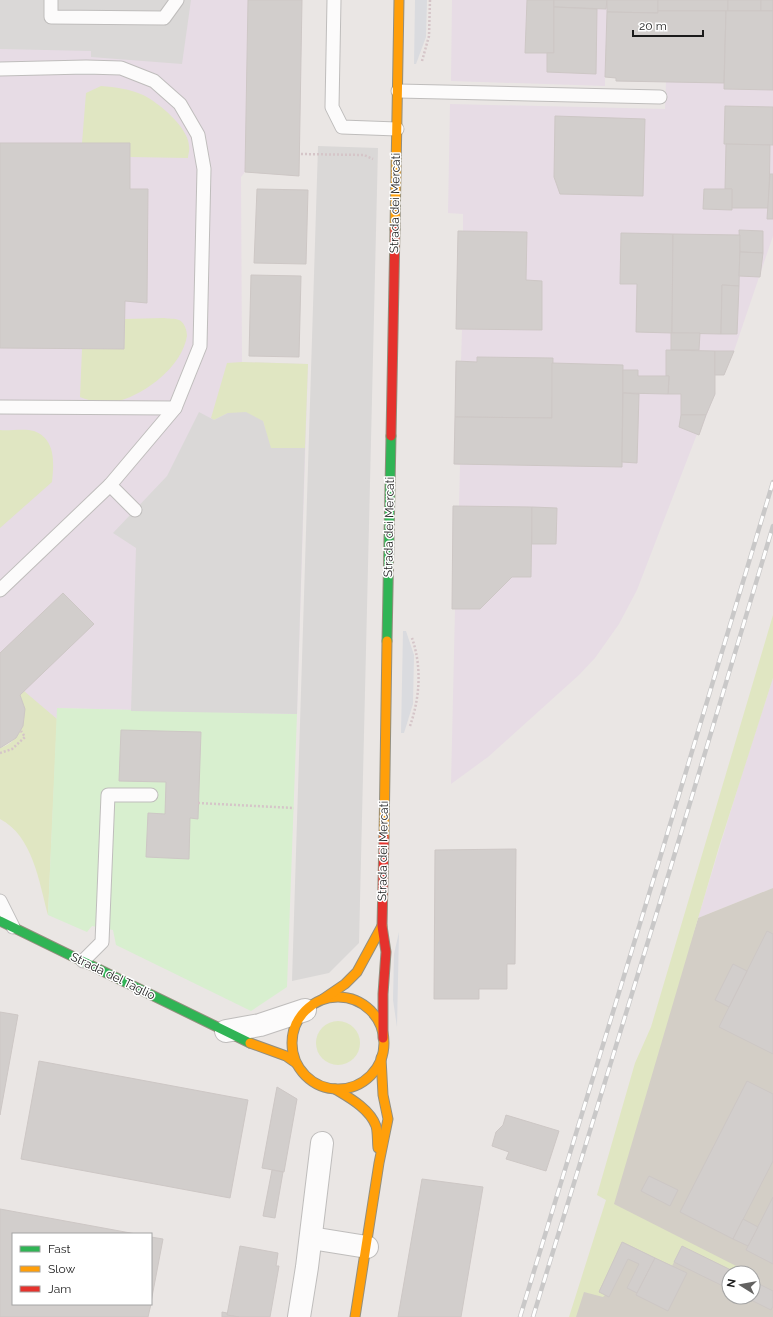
<svg xmlns="http://www.w3.org/2000/svg" width="773" height="1317" viewBox="0 0 773 1317" font-family="Raleway,sans-serif">
<style>
.industrial{fill:#e7dce5}
.construction{fill:#d3cec6;fill-rule:evenodd}
.grass{fill:#e0e6c2}
.park{fill:#d8efcf}
.parking{fill:#dad8d7}
.plaza{fill:#dadbdf}
.building{fill:#d2cecc;stroke:#cdc7c5}
.lines{fill:none;stroke-linecap:round;stroke-linejoin:round}
.lane-casing{stroke:#bfbdbc;stroke-width:15}
.street-casing{stroke:#bfbdbc;stroke-width:24}
.fast-casing{stroke:#938e7d;stroke-width:11}
.slow-casing{stroke:#938e7d;stroke-width:11}
.jam-casing{stroke:#938e7d;stroke-width:11}
.path{stroke:#d5c5c8;stroke-width:2.5;stroke-dasharray:2 2;stroke-linecap:butt}
.lane{stroke:#fcfbfb;stroke-width:13}
.street{stroke:#fcfbfb;stroke-width:22}
.fast{stroke:#30b455;stroke-width:9}
.slow{stroke:#ff9f0a;stroke-width:9}
.jam{stroke:#e5322d;stroke-width:9}
.rail-casing{stroke:#c9c8c8;stroke-width:4.5}
.rail{stroke:#fff;stroke-width:3;stroke-dasharray:9;stroke-linecap:butt}
.labels{text-anchor:middle;stroke-width:3;stroke-linejoin:round;paint-order:stroke}
.street-label{font-size:12px;fill:#1b1b1b;stroke:#fff}
</style>
<rect width="100%" height="100%" fill="#eae6e4"/>
<!-- industrial -->
<g class="industrial">
<path d="M0 0H302L299 176 245 172 241 177 242 362 308 364 297 714 57 708V719L24 692 0 711Z"/>
<path d="M452 0H773V236L734 351 724 375H715V394L699 435 697 434 637 590 619 624 595 658 579 675 488 757 451 784 455 609H452L453 506H459L460 465 454 464 456 361H461L462 330 456 329 458 231H463V214L448 213 450 104 665 109 666 82 616 81V78L605 77V86L451 81Z"/>
<path d="M773 678V888L698 918 742 774Z"/>
</g>
<!-- construction -->
<path class="construction" d="M773 888V1317H571L698 918ZM729 1273H753V1297H729Z"/>
<!-- grass -->
<g class="grass">
<path d="M101 86C115 87 130 89 143 95 158 102 189 128 189 146 190 150 188 155 188 158L130 157V143H82L86 93Z"/>
<path d="M164 318C168 319 175 318 179 320 184 322 187 330 187 336 182 366 147 393 119 401 107 405 92 402 80 397L82 349H124L125 319Z"/>
<path d="M242 362 308 364 305 448H270L263 421 228 413 214 420 211 418 227 363Z"/>
<path d="M0 430C10 431 25 428 34 431 56 439 54 463 52 482L0 528Z"/>
<path d="M773 615V678L719 847 614 1204 750 1273H737L682 1246 672 1266 623 1242 599 1291 605 1295 603 1297 584 1292 576 1317H569L606 1200 597 1195 635 1063 651 1027Z"/>
<path d="M24 691 57 719 48 915C39 882 33 836 0 819V748C23 741 29 715 20 695Z"/>
<circle cx="338" cy="1043" r="22"/>
</g>
<!-- park -->
<path class="park" d="M57 708 297 714 287 987 251 1011 116 945 113 930 92 926 87 932 48 915Z"/>
<!-- parking -->
<g class="parking">
<path d="M0 0H191L182 64 91 57V51L0 49Z"/>
<path d="M318 146 378 148 359 943 329 973 292 981Z"/>
<path d="M199 412 214 420 228 413 246 412 263 421 271 448H305L297 714 131 711 136 548 113 533 167 476Z"/>
</g>
<!-- plaza -->
<g class="plaza">
<path d="M415 0H427L426 37 416 64H414Z"/>
<path d="M403 631H406L414 655 413 704 404 733H401Z"/>
<path d="M399 932 397 1027 393 1000 394 954Z"/>
</g>
<!-- building -->
<g class="building">
<path d="M248 0H302L299 176 245 172Z"/>
<path d="M527 0H554V53H525Z"/>
<path d="M554 0H607L606 9 554 7Z"/>
<path d="M607 0H658V13L607 12Z"/>
<rect x="658" y="0" width="70" height="11"/>
<rect x="728" y="0" width="33" height="11"/>
<rect x="761" y="0" width="12" height="11"/>
<path d="M554 7 597 9 596 74 547 72V53H554Z"/>
<path d="M658 11H726L724 83 616 81V78L605 77 607 12 658 13Z"/>
<path d="M726 11H773V90L724 89Z"/>
<path d="M725 106 773 107V145L724 144Z"/>
<path d="M555 116 645 119 643 196 560 194 554 177Z"/>
<path d="M0 143H130V189H148L147 303 125 301 124 349 0 348Z"/>
<path d="M726 144 770 145 769 208H732V189H725Z"/>
<path d="M770 174H773V219H767Z"/>
<path d="M257 189 308 190 306 264 254 263Z"/>
<path d="M704 189H732V210L703 209Z"/>
<path d="M739 230 763 231V253L740 252Z"/>
<path d="M458 231 527 232 526 280 542 281V330L456 329Z"/>
<path d="M621 233 673 234 672 333 636 332 637 284H620Z"/>
<path d="M673 234 740 235 739 286 722 285 721 334 672 333Z"/>
<path d="M740 252 763 253 760 277 739 276Z"/>
<path d="M251 275 301 276 299 357 249 356Z"/>
<path d="M722 285 739 286 737 334H721Z"/>
<path d="M671 333H700L699 350H671Z"/>
<path d="M666 350 715 351V394L706 415H681V394H668L669 376H666Z"/>
<path d="M715 351H734L724 375H715Z"/>
<path d="M477 357 553 358 552 418 455 417 456 361 477 362Z"/>
<path d="M552 363 623 365 622 467 454 464 455 417 552 418Z"/>
<path d="M623 370H638V376H669L668 394 623 393Z"/>
<path d="M623 393 639 394 637 463 622 462Z"/>
<path d="M681 415H706L699 435 679 427Z"/>
<path d="M453 506 532 507 531 577H512L480 609H452Z"/>
<path d="M532 507 557 508 556 544H532Z"/>
<path d="M63 593 94 624 20 695 25 709 23 726 16 738 0 748V653Z"/>
<path d="M121 730 201 732 198 819 190 818 189 859 146 857 148 813 165 814 166 782 119 781Z"/>
<path d="M516 849 515 964H507V989H479V999H434L435 850Z"/>
<path d="M767 931 773 934V1054L719 1027Z"/>
<path d="M733 964 747 971 729 1007 715 1000Z"/>
<path d="M0 1012 18 1015 0 1115Z"/>
<path d="M39 1061 248 1100 230 1198 21 1159Z"/>
<path d="M747 1081 773 1094V1161L733 1239 680 1212Z"/>
<path d="M277 1087 297 1099 284 1172 262 1168Z"/>
<path d="M506 1115 559 1131 546 1171 506 1159 509 1152 492 1146 496 1132 503 1125Z"/>
<path d="M272 1170 283 1172 275 1218 263 1216Z"/>
<path d="M649 1176 678 1190 670 1206 641 1191Z"/>
<path d="M422 1179 483 1187 461 1317H398Z"/>
<path d="M773 1197V1264L746 1250Z"/>
<path d="M0 1209 136 1234H13V1304H151L148 1317H0Z"/>
<path d="M743 1219 758 1227 748 1246 733 1239Z"/>
<path d="M151 1237 163 1239 151 1302Z"/>
<path d="M622 1242 655 1258 637 1293 627 1288 639 1264 628 1259 609 1297 599 1292Z"/>
<path d="M240 1246 278 1253 276 1266H279L270 1317H239L227 1315Z"/>
<path d="M682 1246 737 1273H729V1289L674 1262Z"/>
<path d="M655 1258 687 1273 668 1311 636 1295Z"/>
<path d="M753 1281 773 1291V1306L771 1310 745 1297H753Z"/>
<path d="M222 1312 227 1313V1315L239 1317H222Z"/>
</g>
<g class="lines">
<!-- lane casing -->
<g class="lane-casing">
<g id="lane">
<path d="M51 0V17L164 18 177 0"/>
<path d="M334 0 332 107 342 127 397 129"/>
<path d="M0 69 86 67 121 68 154 81 180 104 198 135 204 169 200 346 175 408 110 485 0 590"/>
<path d="M398 91 660 97"/>
<path d="M0 407 175 408"/>
<path d="M110 485 135 510"/>
<path d="M0 901 13 927"/>
<path d="M83 961 102 942 108 795H151"/>
</g>
</g>
<!-- street casing -->
<g class="street-casing">
<g id="street">
<path d="M226 1031 260 1025 305 1010"/>
<path d="M311 1238 367 1247"/>
<path d="M299 1317 307 1267 322 1143"/>
</g>
</g>
<!-- fast casing -->
<g class="fast-casing">
<g id="fast">
<path d="M387 641 391 436"/>
<path d="M0 921 250 1043"/>
</g>
</g>
<!-- slow casing -->
<g class="slow-casing">
<g id="slow">
<path d="M395 229 399 0"/>
<path d="M384 837 387 641"/>
<circle cx="338" cy="1043" r="46"/>
<path d="M323 999 345 984 357 972 382 926"/>
<path d="M250 1043 286 1056 296 1063"/>
<path d="M335 1089C350 1098 370 1109 376 1126 378 1133 377 1141 378 1148"/>
<path d="M355 1317 379 1163 388 1119 383 1095 381 1058"/>
</g>
</g>
<!-- jam casing -->
<g class="jam-casing">
<g id="jam">
<path d="M391 436 395 229"/>
<path d="M383 1038V994L386 952 382 926 384 837"/>
</g>
</g>
<!-- path -->
<g class="path">
<path d="M422 61 429 36 430 0"/>
<path d="M301 154 364 155 373 159"/>
<path d="M410 726C420 697 422 667 412 638"/>
<path d="M0 753 12 749 25 737 21 731"/>
<path d="M198 803 294 808"/>
</g>
<!-- lane -->
<use href="#lane" class="lane"/>
<!-- street -->
<use href="#street" class="street"/>
<!-- fast -->
<use href="#fast" class="fast"/>
<!-- slow -->
<use href="#slow" class="slow"/>
<!-- jam -->
<use href="#jam" class="jam"/>
<!-- rail casing -->
<g class="rail-casing">
<g id="rail">
<path d="M520 1317 660 858 773 482"/>
<path d="M533 1317 672 863 773 526"/>
</g>
</g>
<!-- rail -->
<use href="#rail" class="rail"/>
</g>
<g class="labels">
<!-- street labels -->
<g class="street-label">
<text transform="translate(395 203) rotate(-89)" y="4">Strada dei Mercati</text>
<text transform="translate(389 527) rotate(-89)" y="4">Strada dei Mercati</text>
<text transform="translate(383 851) rotate(-89)" y="4">Strada dei Mercati</text>
<text transform="translate(113 976) rotate(26)" y="4">Strada del Taglio</text>
</g>
</g>
<!-- legend -->
<rect x="12" y="1233" width="140" height="72" fill="#ffffff" stroke="#a4a4a4"/>
<rect x="20" y="1246" width="20" height="6" fill="#30b455" stroke="#a4a4a4"/>
<text x="48" y="1253" font-size="12" fill="#1b1b1b">Fast</text>
<rect x="20" y="1266" width="20" height="6" fill="#ff9f0a" stroke="#a4a4a4"/>
<text x="48" y="1273" font-size="12" fill="#1b1b1b">Slow</text>
<rect x="20" y="1286" width="20" height="6" fill="#e5322d" stroke="#a4a4a4"/>
<text x="48" y="1293" font-size="12" fill="#1b1b1b">Jam</text>
<!-- north arrow -->
<g transform="translate(741 1285) rotate(281)"><circle r="19" fill="#ffffff" stroke="#a4a4a4"/>
<path d="M0-3L7 15L0 10L-7 15Z" fill="#636261"/>
<text y="-6" font-size="11" font-weight="bold" text-anchor="middle" fill="#1b1b1b">N</text>
</g>
<!-- scale -->
<path d="M633 30v6h70v-6" fill="none" stroke="#1b1b1b" stroke-width="2"/>
<text x="639" y="30" font-size="12" fill="#1b1b1b" stroke="#ffffff" stroke-width="3" paint-order="stroke">20 m</text>
</svg>
